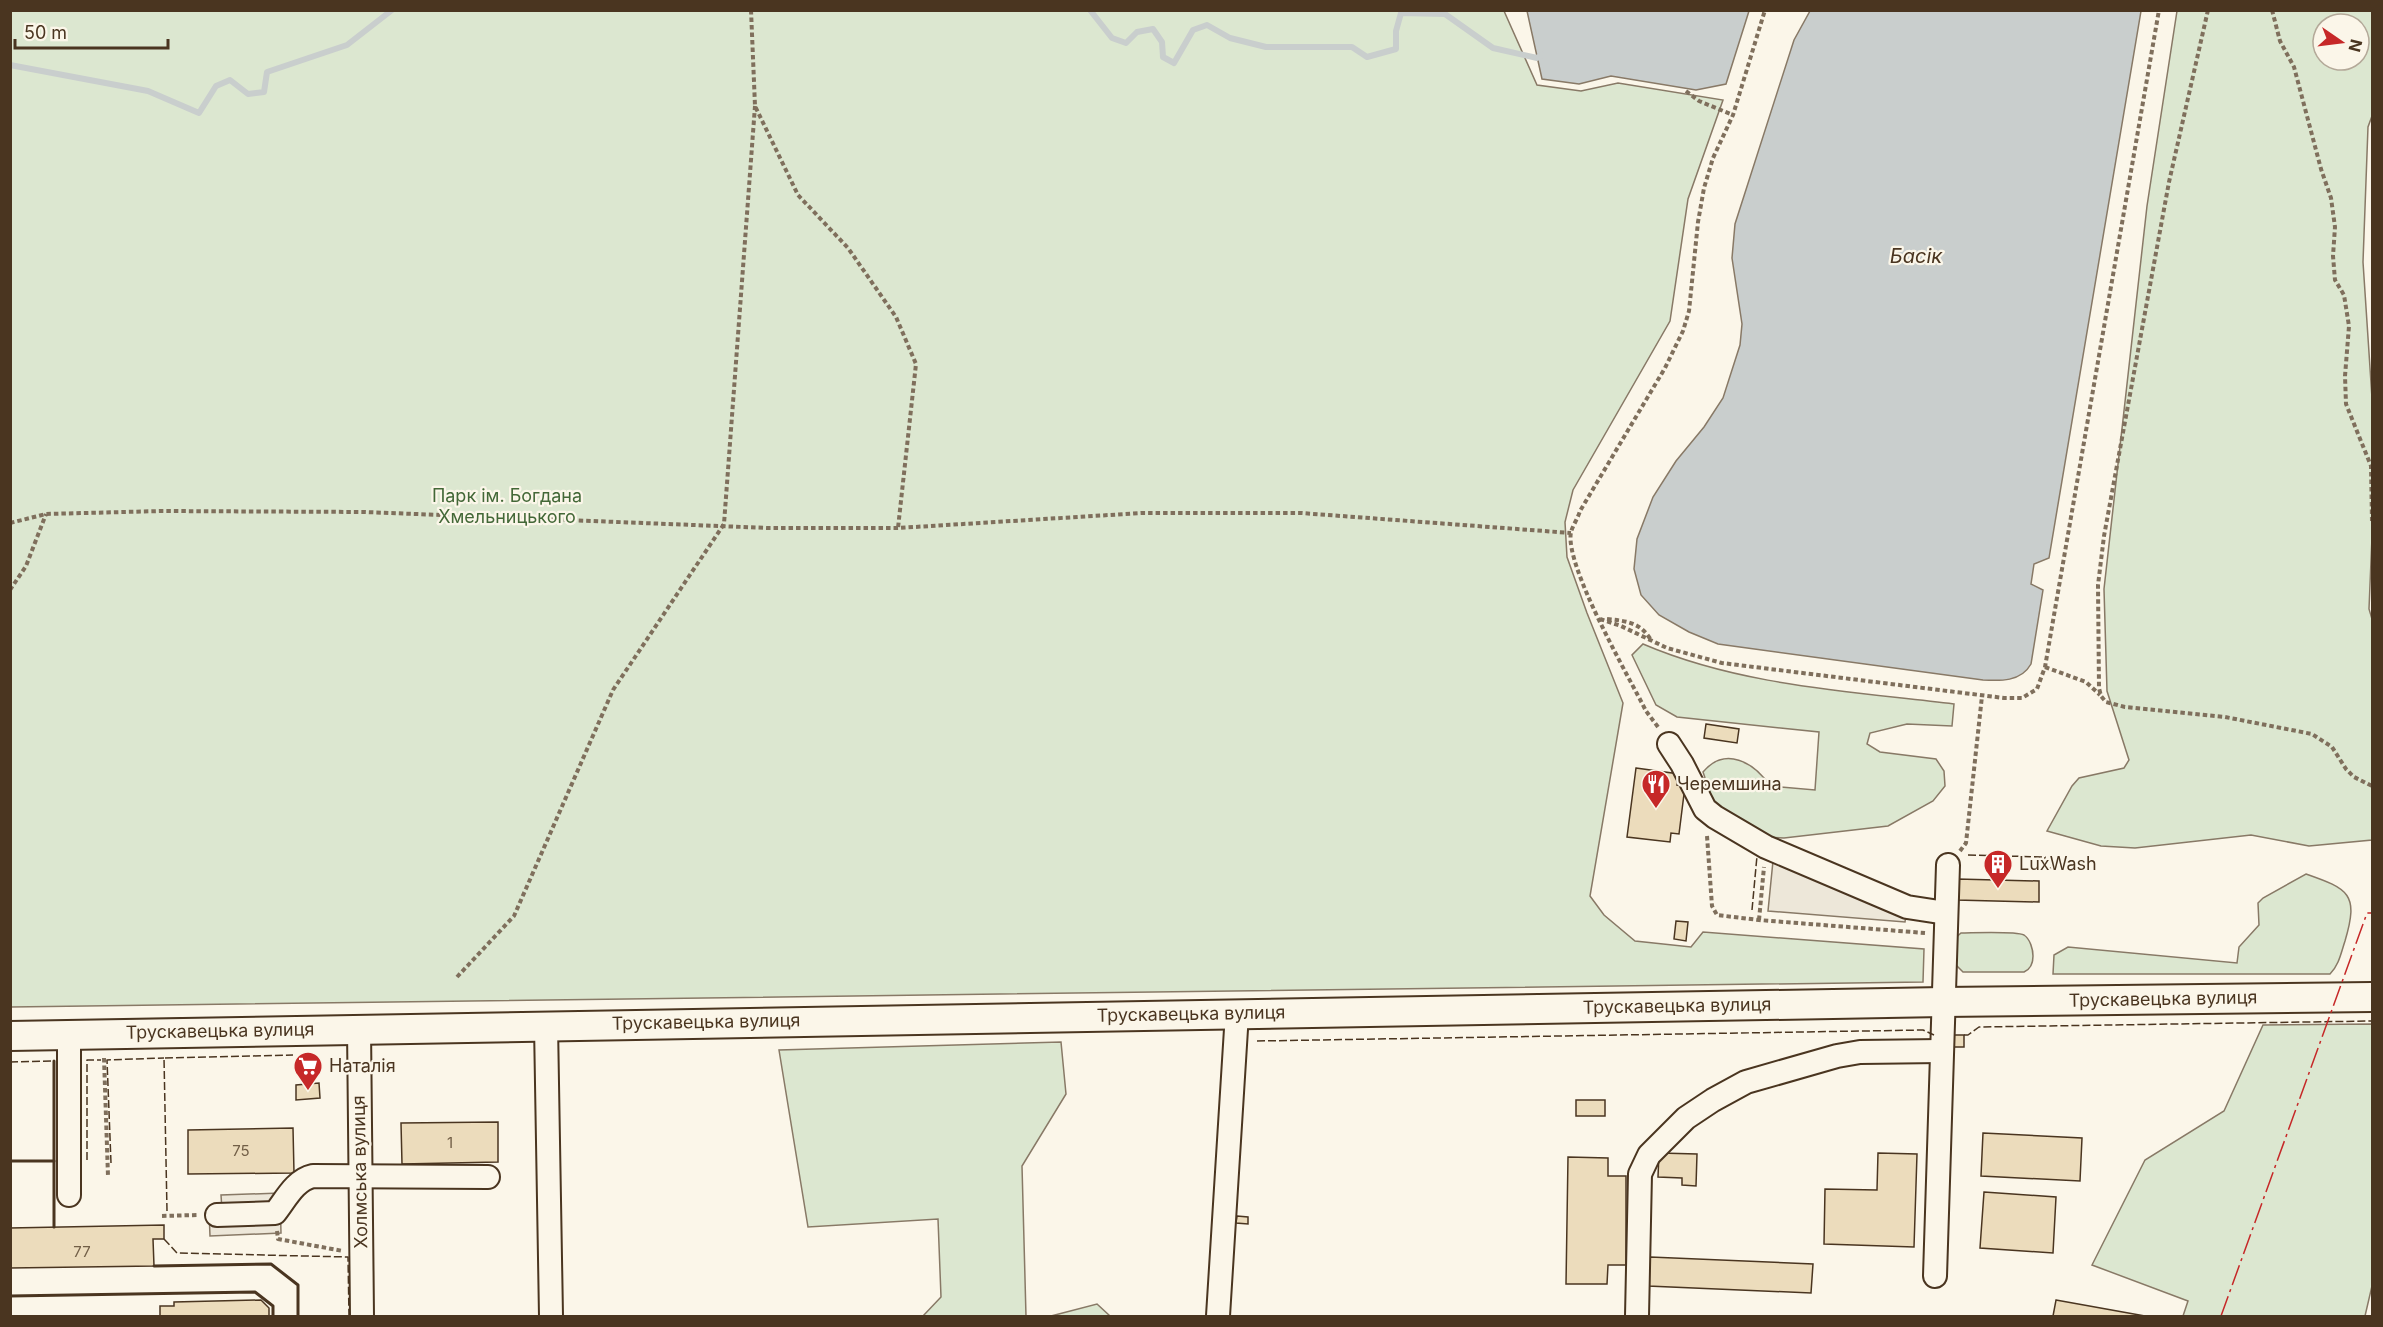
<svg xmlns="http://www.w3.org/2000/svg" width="2383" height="1327" viewBox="0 0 2383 1327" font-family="Inter,sans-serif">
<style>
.green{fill:#dce7d0;stroke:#887966;stroke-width:1.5;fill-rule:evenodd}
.parking{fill:#ede7d9;stroke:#887966;stroke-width:1.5}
.water{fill:#c9cecd;stroke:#887966;stroke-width:1.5}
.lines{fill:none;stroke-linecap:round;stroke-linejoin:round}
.stream{stroke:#c9cecd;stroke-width:6}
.building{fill:#ecdcbc;stroke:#4a3520;stroke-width:1.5}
.minor-casing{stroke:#4a3520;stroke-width:26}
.major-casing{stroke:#4a3520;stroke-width:32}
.path{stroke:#7f6f5c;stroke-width:4;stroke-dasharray:4.5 3;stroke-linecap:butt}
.minor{stroke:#fbf6e9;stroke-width:22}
.major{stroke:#fbf6e9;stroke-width:28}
.fence{stroke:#4a3520;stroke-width:1.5;stroke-dasharray:8 3;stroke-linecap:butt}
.wall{stroke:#4a3520;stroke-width:3}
.power{stroke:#c62828;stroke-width:1.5;stroke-dasharray:21 4.5 3 4.5;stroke-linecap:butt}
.labels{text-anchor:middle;stroke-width:4.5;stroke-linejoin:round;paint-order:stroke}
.number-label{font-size:15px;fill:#725f47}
.park-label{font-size:18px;fill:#436837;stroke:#fbf6e9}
.poi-label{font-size:18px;fill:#4a3520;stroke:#fbf6e9;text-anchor:start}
.street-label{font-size:18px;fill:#4a3520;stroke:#fbf6e9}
.water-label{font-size:20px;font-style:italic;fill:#4a3520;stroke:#fbf6e9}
</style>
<rect width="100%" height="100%" fill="#fbf6e9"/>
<!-- green -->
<g class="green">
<path d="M10 11H1504L1537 85 1581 91 1618 83 1723 100 1688 199 1670 321 1573 490 1565 522 1567 557 1587 613 1623 703 1590 896 1604 915 1635 941 1691 947 1703 932 1924 949 1923 982 11 1007Z"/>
<path d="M2177 11H2372V116L2368 127 2363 262 2372 398V537L2369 609 2372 619V840L2309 846 2251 835 2135 848 2101 846 2047 831 2072 786 2079 778 2124 768 2129 760 2107 691 2104 589 2147 206ZM2323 24H2359V60H2323Z"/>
<path d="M1643 644C1741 686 1849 691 1954 704L1952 726 1907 724 1870 733 1867 744 1880 752 1936 759 1944 771 1945 786 1933 801 1888 826 1784 838 1758 837 1717 813 1703 772C1725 746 1754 762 1770 786L1815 790 1819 732 1677 717 1656 705 1632 655Z"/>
<path d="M2306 874C2349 889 2359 894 2345 941 2341 953 2339 965 2330 974H2053L2054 955 2068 947 2237 963 2239 947 2259 925 2258 903 2263 898Z"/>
<path d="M1961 933C1973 933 2015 931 2024 935 2030 939 2033 949 2033 956 2033 963 2031 969 2024 972H1963L1953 962V940Z"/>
<path d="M2372 1024V1286L2365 1316H2183L2188 1301 2092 1265 2145 1160 2224 1111 2263 1025Z"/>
<path d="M1061 1042 1066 1094 1022 1166 1026 1316H923L941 1297 938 1219 808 1227 779 1050Z"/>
<path d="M1097 1304 1110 1316H1051Z"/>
</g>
<!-- parking -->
<g class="parking">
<path d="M1774 851 1907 907 1905 922 1768 911Z"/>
<path d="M280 1193 281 1233 210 1236 209 1211 222 1210 221 1195Z"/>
</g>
<!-- water -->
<g class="water">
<path d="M1527 11V10L1749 11 1726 84 1696 90 1611 76 1579 84 1542 79Z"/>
<path d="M1810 11H2141L2049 558 2034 564 2031 584 2043 590 2031 664C2021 682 2000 681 1983 680L1718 644 1689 632 1659 615 1641 595 1634 569 1637 539 1653 497 1676 461 1704 427 1723 398 1740 345 1742 324 1732 258 1735 224 1794 40Z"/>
</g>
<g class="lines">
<!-- stream -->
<g class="stream">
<path d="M1090 10 1112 38 1126 43 1137 32 1153 29 1162 42 1163 57 1174 63 1193 30 1207 25 1230 38 1266 47H1352L1367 57 1396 49V31L1401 13 1445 14 1493 48 1537 58 1542 55"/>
<path d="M10 65 148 91 199 113 216 86 230 80 248 94 264 92 267 72 347 45 392 10"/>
</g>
</g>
<!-- building -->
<g class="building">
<path d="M1706 724 1739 729 1737 743 1704 738Z"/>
<path d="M1636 768 1679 774 1677 785 1685 786 1679 834 1671 833 1670 842 1627 837Z"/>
<path d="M1957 879 2039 881V902L1956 900Z"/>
<path d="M1676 921 1688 922 1686 941 1674 939Z"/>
<rect x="1954" y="1035" width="10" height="12"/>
<path d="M319 1083 320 1098 296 1100V1085Z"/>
<rect x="1576" y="1100" width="29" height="16"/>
<path d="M498 1122V1162L402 1164 401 1123Z"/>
<path d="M293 1128 294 1173 188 1174V1130Z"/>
<path d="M1983 1133 2082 1138 2080 1181 1981 1176Z"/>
<path d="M1659 1153 1697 1154 1696 1186 1682 1185V1178L1658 1177Z"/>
<path d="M1878 1153 1917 1154 1914 1247 1824 1244 1825 1189 1877 1190Z"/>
<path d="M1568 1157 1608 1158V1176H1626V1265H1608L1607 1284H1566Z"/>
<path d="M1984 1192 2056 1197 2053 1253 1980 1248Z"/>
<path d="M1237 1216 1248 1217V1224L1236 1223Z"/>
<path d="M164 1225V1239H153L154 1266 10 1268V1228Z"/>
<path d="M1650 1257 1813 1264 1811 1293 1648 1286Z"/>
<path d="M261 1300 269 1308V1316H160V1306H174V1302Z"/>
<path d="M2056 1300 2145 1316H2053Z"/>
</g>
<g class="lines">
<!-- minor casing -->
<g class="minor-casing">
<g id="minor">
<path d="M1669 744 1682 764 1705 809 1715 817 1766 847 1907 907 1946 913"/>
<path d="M546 1025 551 1316"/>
<path d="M359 1028 362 1316"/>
<path d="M69 1034V1195"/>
<path d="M217 1215 275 1213C286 1199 295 1180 313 1176L488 1177"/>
<path d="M1935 1276 1948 865"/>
<path d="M1218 1316 1237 1013"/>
<path d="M1637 1316 1640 1174 1649 1155 1686 1118 1713 1100 1746 1082 1837 1056 1860 1052 1941 1051"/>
</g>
</g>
<!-- major casing -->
<g class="major-casing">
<path id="major" d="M10 1036 1943 1002 2372 997"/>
</g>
<!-- path -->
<g class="path">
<path d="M751 10 755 106 798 195 848 248 896 317 916 364 898 528"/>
<path d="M2208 10 2169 182 2104 536 2098 585 2099 688 2101 696 2106 702 2125 707 2225 717 2312 734 2332 747 2346 769 2354 777 2372 786"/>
<path d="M2272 10 2280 41 2294 67 2321 169 2331 198 2335 227 2333 256 2335 280 2344 295 2349 326 2345 376 2346 404 2371 466 2372 521"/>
<path d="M1686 91 1699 101 1733 115"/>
<path d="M10 523 46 514 162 511 365 512 769 528H898L1142 513H1301L1571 533"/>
<path d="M10 590 26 566 46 514"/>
<path d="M1600 619 1621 626 1667 648 1722 663 2004 698H2022L2037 689 2045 667 2159 10"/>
<path d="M1607 619C1626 621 1640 622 1651 640"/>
<path d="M2045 667 2086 682 2100 695"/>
<path d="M1658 727 1646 711C1629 677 1564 565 1571 532 1573 525 1578 518 1580 511L1665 368 1683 331 1689 311 1698 222 1704 188 1713 158 1733 115 1765 10"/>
<path d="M1707 836 1712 906 1717 915 1759 920 1925 933"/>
<path d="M1960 851 1966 843 1982 696"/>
<path d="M1759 920 1764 867"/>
<path d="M457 977 514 916 613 690 724 524 755 106"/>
<path d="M104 1058 108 1176"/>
<path d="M162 1216 197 1215"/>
<path d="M277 1231 278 1239 343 1251"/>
</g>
<!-- minor -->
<use href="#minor" class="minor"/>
<!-- major -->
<use href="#major" class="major"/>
<!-- fence -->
<g class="fence">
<path d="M1968 855 2045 857V868H2057"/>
<path d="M1752 910 1757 856"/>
<path d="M1964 1035H1968L1979 1027 2372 1021"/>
<path d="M1257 1041 1923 1030 1934 1035"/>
<path d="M10 1062 54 1061"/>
<path d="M87 1160V1060H101"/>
<path d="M111 1163 107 1060 164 1058"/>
<path d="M167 1211 164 1058 293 1055"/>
<path d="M164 1239 177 1253 348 1257 349 1316"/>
</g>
<!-- wall -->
<g class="wall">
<path d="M10 1161H54"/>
<path d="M54 1227V1061"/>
<path d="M154 1266 271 1264 298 1285V1316"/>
<path d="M10 1296 255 1292 273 1306V1316"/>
</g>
<!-- power -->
<path class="power" d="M2221 1316 2367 913H2372"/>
</g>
<!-- icons -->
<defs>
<g id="restaurant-pin" transform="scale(1.5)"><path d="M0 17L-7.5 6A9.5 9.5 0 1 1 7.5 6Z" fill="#c62828" stroke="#fbf6e9"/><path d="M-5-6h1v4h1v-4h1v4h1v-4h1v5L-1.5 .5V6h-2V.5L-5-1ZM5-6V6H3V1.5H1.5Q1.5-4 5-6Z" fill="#fff"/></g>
<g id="building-pin" transform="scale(1.5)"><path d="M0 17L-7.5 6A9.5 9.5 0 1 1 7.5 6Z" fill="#c62828" stroke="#fbf6e9"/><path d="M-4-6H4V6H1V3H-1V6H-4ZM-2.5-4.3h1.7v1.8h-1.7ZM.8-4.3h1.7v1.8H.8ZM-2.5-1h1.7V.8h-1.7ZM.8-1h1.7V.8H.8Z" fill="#fff"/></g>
<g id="supermarket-pin" transform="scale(1.5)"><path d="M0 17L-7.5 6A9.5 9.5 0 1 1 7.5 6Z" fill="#c62828" stroke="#fbf6e9"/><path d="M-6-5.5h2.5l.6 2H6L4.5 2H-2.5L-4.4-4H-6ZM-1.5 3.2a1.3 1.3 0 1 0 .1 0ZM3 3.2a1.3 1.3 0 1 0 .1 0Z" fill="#fff"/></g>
</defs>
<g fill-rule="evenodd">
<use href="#restaurant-pin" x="1656" y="784"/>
<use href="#building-pin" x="1998" y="864"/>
<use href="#supermarket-pin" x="308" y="1066"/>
</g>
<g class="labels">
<!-- number labels -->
<g class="number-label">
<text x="450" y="1148">1</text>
<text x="241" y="1156">75</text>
<text x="82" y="1257">77</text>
</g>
<!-- park labels -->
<g class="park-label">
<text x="507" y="502">Парк ім. Богдана<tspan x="507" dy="21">Хмельницького</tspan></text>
</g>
<!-- poi labels -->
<g class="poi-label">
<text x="1677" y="790">Черемшина</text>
<text x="2019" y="870">LuxWash</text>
<text x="329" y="1072">Наталія</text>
</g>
<!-- street labels -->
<g class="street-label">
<text transform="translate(2163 999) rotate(-1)" y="6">Трускавецька вулиця</text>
<text transform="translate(1677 1006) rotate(-1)" y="6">Трускавецька вулиця</text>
<text transform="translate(1191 1014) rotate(-1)" y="6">Трускавецька вулиця</text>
<text transform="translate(706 1022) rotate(-1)" y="6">Трускавецька вулиця</text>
<text transform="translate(220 1031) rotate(-1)" y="6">Трускавецька вулиця</text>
<text transform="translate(360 1172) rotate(-91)" y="6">Холмська вулиця</text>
</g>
<!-- water labels -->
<g class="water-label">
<text x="1916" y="263">Басік</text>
</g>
</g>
<!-- border -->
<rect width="2383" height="1327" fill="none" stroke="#4a3520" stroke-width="24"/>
<!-- north arrow -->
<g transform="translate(2341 42) rotate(104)"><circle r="28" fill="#fbf6e9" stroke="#b4a999" stroke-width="1.5"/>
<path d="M0-4.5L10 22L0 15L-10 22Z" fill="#c62828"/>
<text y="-9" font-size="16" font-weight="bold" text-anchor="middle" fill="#4a3520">N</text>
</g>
<!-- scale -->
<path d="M15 39v9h153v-9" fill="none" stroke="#4a3520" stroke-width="3"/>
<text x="24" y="39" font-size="18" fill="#4a3520" stroke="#fbf6e9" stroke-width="4.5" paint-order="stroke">50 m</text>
</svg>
